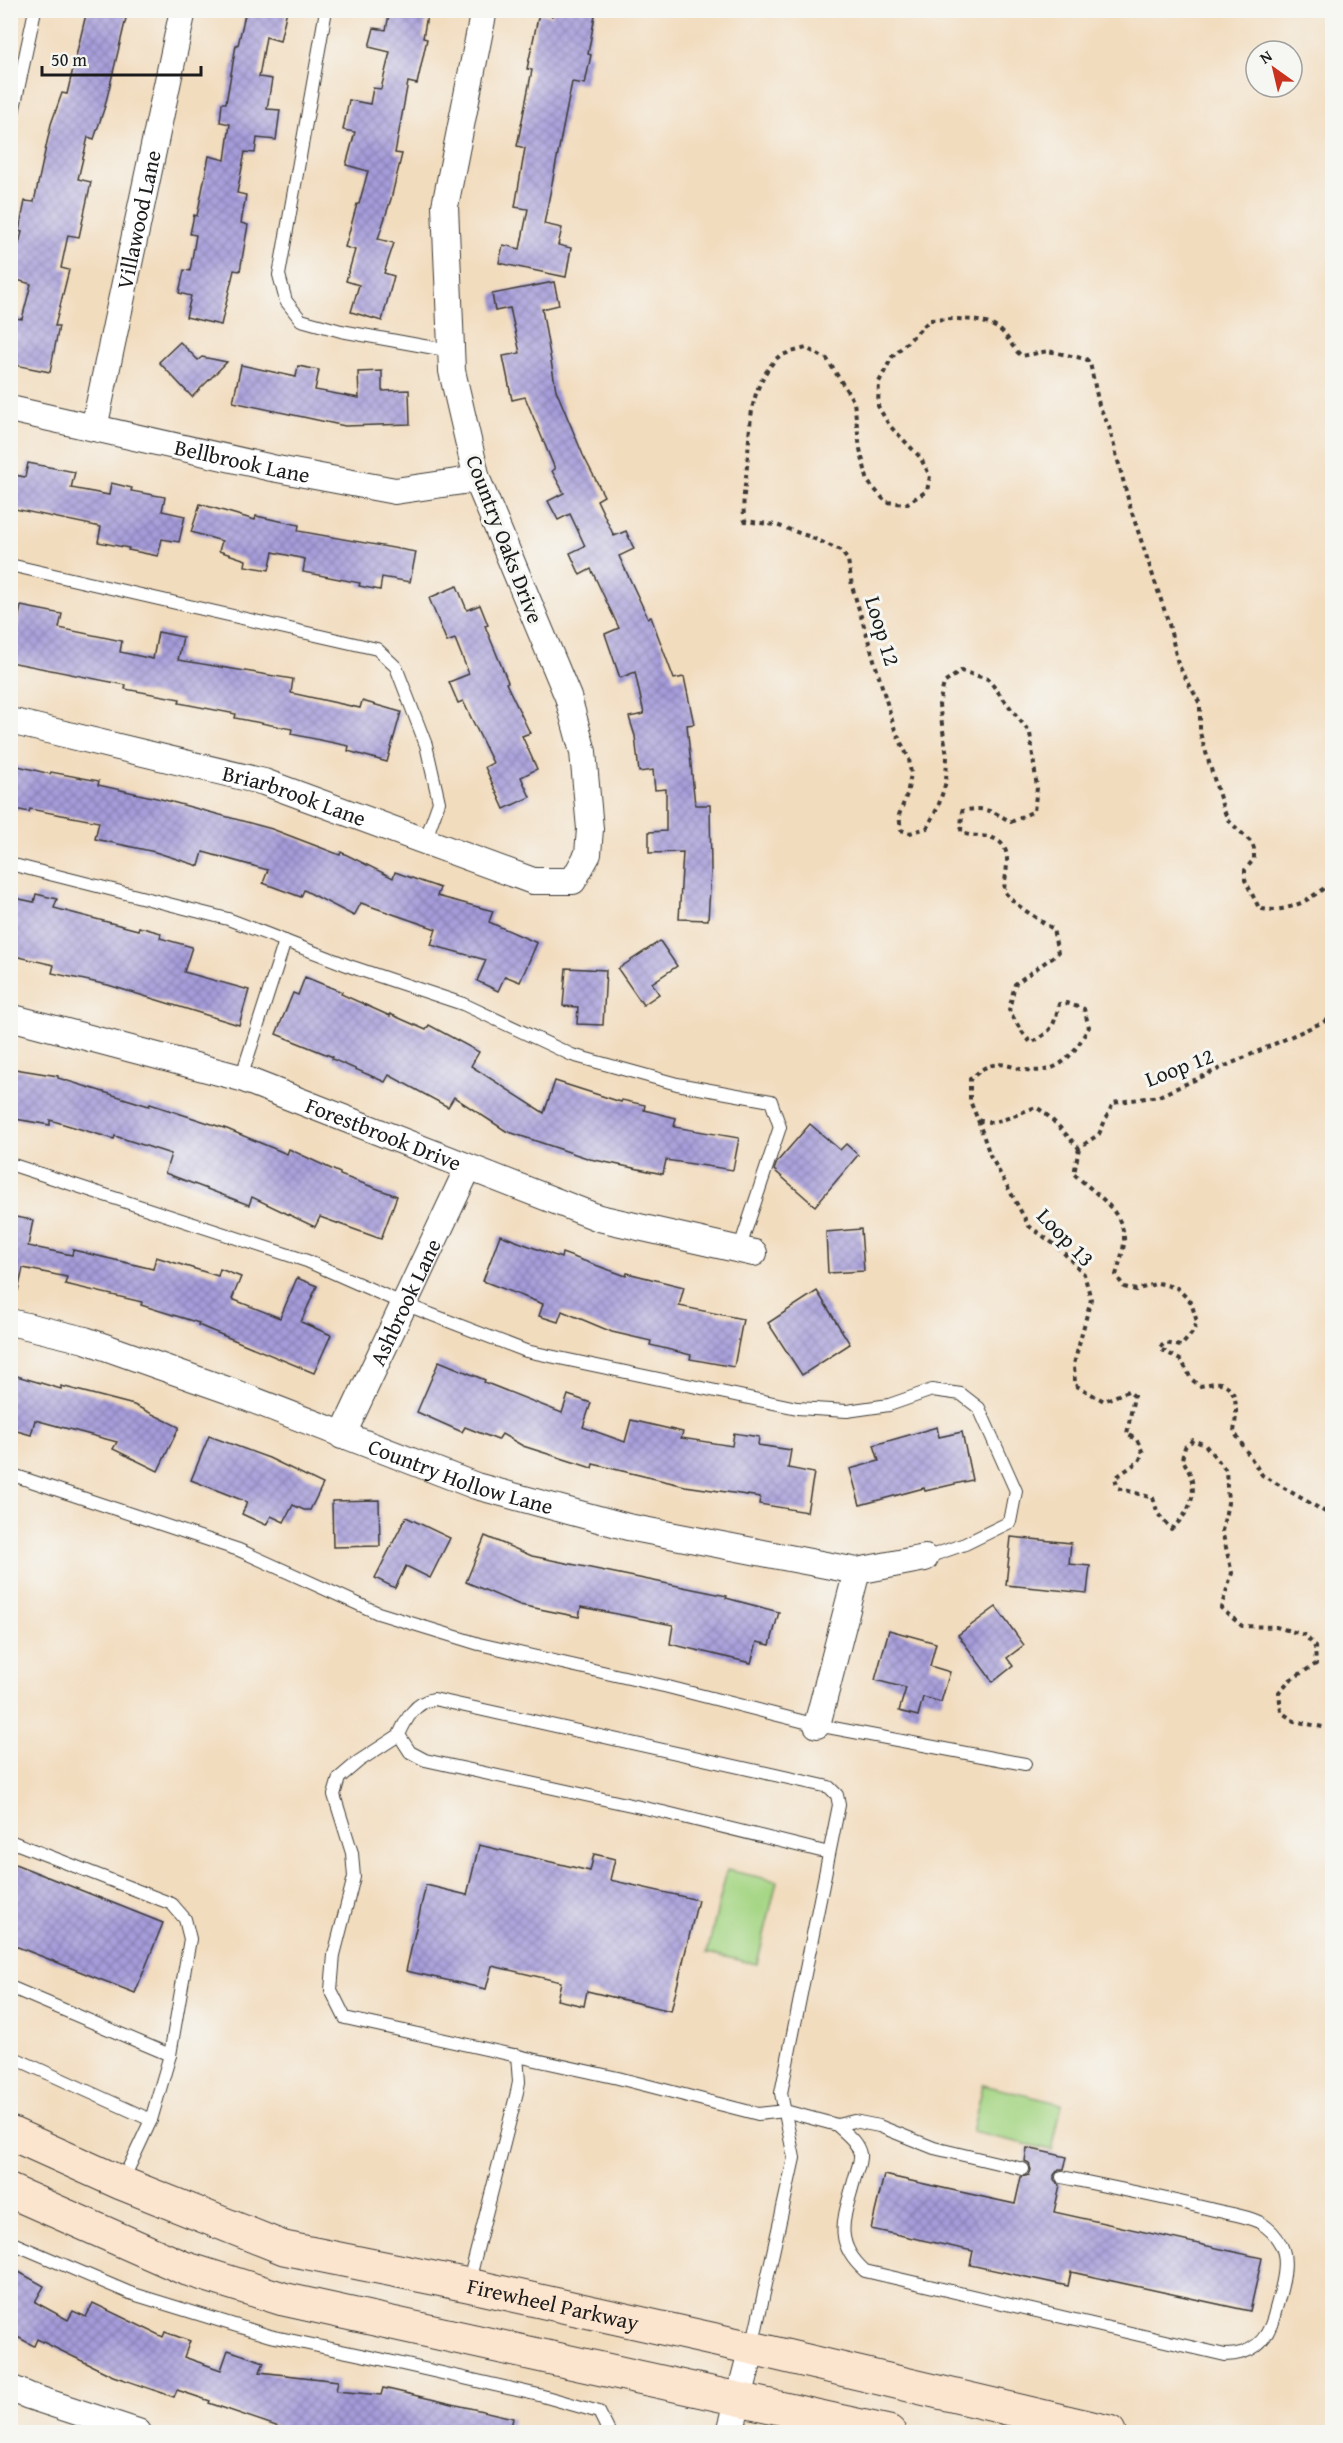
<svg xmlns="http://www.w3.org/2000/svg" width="1343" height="2443" viewBox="0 0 1343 2443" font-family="'Gentium Book Plus',serif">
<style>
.pitch{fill:#a6d685;stroke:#617950;stroke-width:1.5}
.building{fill:url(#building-cross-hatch)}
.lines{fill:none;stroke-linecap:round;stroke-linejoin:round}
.lane-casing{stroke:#3c3934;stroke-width:14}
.street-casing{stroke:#3c3934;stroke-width:28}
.secondary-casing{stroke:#3c3934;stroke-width:35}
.path{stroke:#3c3934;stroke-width:4;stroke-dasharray:4.5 4.5;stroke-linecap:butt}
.lane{stroke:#fff;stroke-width:12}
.street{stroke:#fff;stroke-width:26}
.secondary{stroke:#fce5cf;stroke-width:33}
.labels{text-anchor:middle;stroke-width:6;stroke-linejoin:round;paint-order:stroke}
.street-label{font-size:22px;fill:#1c1c1c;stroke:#f6f6f2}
</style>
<defs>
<pattern id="building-cross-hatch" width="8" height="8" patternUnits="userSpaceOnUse" patternTransform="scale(1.5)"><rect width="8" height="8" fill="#a59cda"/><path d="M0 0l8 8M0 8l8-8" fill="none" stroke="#867eb0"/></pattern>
</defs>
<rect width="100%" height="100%" fill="#f6f6f2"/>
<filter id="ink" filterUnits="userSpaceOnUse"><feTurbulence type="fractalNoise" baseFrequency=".0167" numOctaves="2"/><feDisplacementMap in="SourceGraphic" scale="12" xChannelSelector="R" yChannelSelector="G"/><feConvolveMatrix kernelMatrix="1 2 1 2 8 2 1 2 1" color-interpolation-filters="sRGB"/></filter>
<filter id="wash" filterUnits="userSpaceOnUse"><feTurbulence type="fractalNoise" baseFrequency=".008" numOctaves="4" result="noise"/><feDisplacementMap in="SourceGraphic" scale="24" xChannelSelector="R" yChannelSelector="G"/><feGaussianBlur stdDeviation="1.35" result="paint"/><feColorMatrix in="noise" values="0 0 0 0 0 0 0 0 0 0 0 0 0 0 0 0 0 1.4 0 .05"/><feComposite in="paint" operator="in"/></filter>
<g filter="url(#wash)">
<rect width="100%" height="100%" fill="#f2dcbe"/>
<!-- pitch -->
<g class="pitch">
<path d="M727 1870 777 1881 757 1964 707 1953Z"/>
<path d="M983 2085 1062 2104 1052 2150 972 2132Z"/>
</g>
<g id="blocks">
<!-- building -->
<g class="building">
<path d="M87 10H128L105 106 94 139 88 137 78 179 91 182 79 237 68 235 61 268 69 270 55 326H59L50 372 10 364V333L14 318 22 319 31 284 10 278 22 232 19 231 25 201 34 202 51 124 62 93 67 94Z"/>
<path d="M246 10H287L280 41 266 37 259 77 272 79 267 109 280 110 276 140 257 138 255 153 245 152 237 193 246 195 241 223 248 225 240 271 234 270 221 325 186 317 191 296 179 293 184 270 190 271 196 235 190 234 194 215 197 216 209 156 225 160 230 124 220 122 222 103H226L236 45H238Z"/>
<path d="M390 10H428L423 38 427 39 417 84 408 82 395 153 402 154 391 199 378 239 394 243 384 273 394 276 382 321 351 312 359 285 346 281 355 250 345 247 357 204H359L368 171 346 165 355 132 343 130 349 100 370 104 373 88 381 89 390 52 369 47 374 28 386 30Z"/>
<path d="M553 10H596L588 54 591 55 585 84 572 82 544 224 562 228 558 245 571 248 566 277 499 263 503 245 520 249 528 209 515 207 525 148 517 146 532 70 527 69 539 13 552 16Z"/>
<path d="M554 282 559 305 542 309 556 390 583 455 604 496 597 500 614 536 626 531 634 549 619 556 648 618 651 617 674 679 684 677 694 724 687 725 695 805H710L711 872 708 920 679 919 683 852 649 853V832L666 831V789L655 790 653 770 639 772 635 736 629 717 644 714 635 672 620 678 605 634 619 628 591 569 580 575 570 553 585 546 570 514 558 520 548 501 564 493 552 471 555 469 525 397 512 400 503 356 520 353 510 308 495 311 492 294Z"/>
<path d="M180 342 198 360 202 357 227 362 192 397 159 362Z"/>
<path d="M241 365 296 377 298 366 319 370 315 390 359 398 358 372 382 371V391L409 390 410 424 345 426 233 402Z"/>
<path d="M28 463 75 472 71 488 109 495 111 483 132 488 131 491 165 497 162 511 185 516 179 542 162 539 158 556 128 550 129 548 98 542 101 527 10 508V474L25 477Z"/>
<path d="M200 504 255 520 256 516 299 525 298 531 416 552 410 582 382 577 380 590 359 586 360 583 303 572 305 559 273 552 269 570 245 566 246 560 219 551 222 541 191 532Z"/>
<path d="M457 586 467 610 480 605 488 625 485 626 508 682 506 683 530 733 522 736 537 769 521 777 530 797 504 809 485 767 493 763 463 701 458 703 449 682 469 674 455 639 447 642 429 598Z"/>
<path d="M21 606 62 614 59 628 122 641 120 652 153 659 158 632 183 637 178 660 293 679 291 693 360 708 362 701 401 712 387 762 348 751 349 746 291 734 292 729 235 718 236 714 179 703 180 699 125 689 126 685 10 662Z"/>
<path d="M10 764 50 774 51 772 99 781 98 785 161 799 272 829 340 855 341 852 393 878 395 872 440 888 437 896 493 911 489 922 537 943 520 982 505 976 498 991 477 981 486 960 431 945 436 929 361 903 354 916 304 890 301 897 263 883 268 870 203 852 199 866 155 852 95 839 99 822 30 809 29 812 10 808Z"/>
<path d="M36 894 57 899 54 908 138 930 139 927 161 933 160 938 192 947 184 972 249 990 239 1025 108 985 52 973 54 965 10 955V897L34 902Z"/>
<path d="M660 941 677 966 652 983 659 994 643 1005 618 969Z"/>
<path d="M566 968 606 970 603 1025 577 1024 578 1007 563 1006Z"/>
<path d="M305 977 342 992 341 994 390 1016V1014L426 1030 429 1025 479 1052 471 1066 544 1113 555 1081 621 1102 622 1100 645 1105 644 1110 676 1118 674 1127 739 1138 733 1170 666 1160 663 1174 590 1159 506 1131 454 1097 448 1107 389 1075 385 1082 332 1059 333 1057 276 1034 293 993 298 995Z"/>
<path d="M15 1069 58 1076V1078L149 1106 150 1104 227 1129 287 1154 289 1149 340 1173V1175L397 1196 381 1239 320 1217 315 1227 252 1197 249 1205 165 1173 171 1154 115 1136 114 1139 50 1120V1125L10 1118V1096Z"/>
<path d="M810 1124 840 1150 846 1144 858 1155 815 1206 774 1170 777 1162Z"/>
<path d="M10 1216 33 1220 28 1246 72 1255 73 1250 153 1269 156 1257 218 1276 220 1269 241 1277 232 1299 280 1318 297 1278 317 1286 301 1322 331 1335 314 1373 198 1325 199 1323 141 1305 142 1302 65 1284 67 1277 23 1268 18 1291 10 1290Z"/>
<path d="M861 1229 864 1271 828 1273 826 1232Z"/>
<path d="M500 1235 561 1258 562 1253 626 1276 627 1273 684 1287 679 1306 743 1319 734 1367 690 1359 691 1355 650 1345 651 1341 612 1332 562 1311 558 1322 539 1316 543 1304 483 1281Z"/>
<path d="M817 1291 850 1344 802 1375 768 1323Z"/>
<path d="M439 1361 485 1380 484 1382 562 1413 568 1395 591 1403 583 1427 625 1442 631 1420 683 1432 681 1438 732 1446 734 1433 759 1437 758 1445 791 1450 788 1468 814 1473 807 1512 759 1504 760 1497 685 1486 593 1464 592 1468 523 1446 502 1434 498 1440 465 1427 462 1432 417 1412Z"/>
<path d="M10 1374 61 1389V1386L134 1405 179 1427 158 1471 113 1449 117 1442 35 1420 31 1435 10 1429Z"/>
<path d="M937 1427 939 1437 962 1432 972 1480 925 1491 924 1488 860 1505 850 1469 879 1461 874 1445Z"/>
<path d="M209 1436 269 1458 323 1484 310 1510H304L293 1505 284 1522 271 1516 266 1525 242 1514 247 1502 191 1480Z"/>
<path d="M379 1500 380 1546 333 1547 332 1501Z"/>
<path d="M406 1517 450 1538 430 1578 406 1566 395 1588 375 1578Z"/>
<path d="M485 1536 532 1556 727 1596 726 1598 779 1612 770 1645 757 1642 751 1663 670 1644 673 1625 581 1607 579 1617 520 1605 466 1582Z"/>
<path d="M1011 1537 1071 1543 1069 1564 1090 1566 1087 1593 1006 1585Z"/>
<path d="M996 1607 1024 1645 1007 1658 1013 1666 993 1682 958 1635Z"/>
<path d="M889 1630 936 1643 930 1666 950 1672 941 1702 923 1697 918 1716 899 1711 906 1688 875 1680Z"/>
<path d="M479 1845 590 1871 594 1854 615 1859 610 1880 698 1900 671 2011 587 1991 584 2006 557 2000 561 1982 492 1966 486 1989 406 1971 426 1885 467 1895Z"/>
<path d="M10 1862 163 1923 135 1993 10 1944Z"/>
<path d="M1027 2148 1067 2157 1064 2169H1059L1054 2175V2180L1060 2185 1054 2212 1262 2258 1250 2311 1071 2272 1068 2286 970 2265 973 2251 871 2229 884 2175 1015 2204 1021 2177 1029 2175 1031 2170 1029 2163 1025 2161Z"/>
<path d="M10 2267 44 2286 35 2302 68 2320 73 2311 86 2317 93 2303 163 2337 165 2332 190 2341 184 2357 221 2370 228 2350 264 2362 260 2372 338 2381 336 2391 381 2395 383 2388 513 2418 510 2433H320L282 2428 209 2403 210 2401 177 2390 174 2397 113 2376 37 2339 34 2346 10 2333Z"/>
</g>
</g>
</g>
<g filter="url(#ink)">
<use href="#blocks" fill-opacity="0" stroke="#3c3934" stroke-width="1.5"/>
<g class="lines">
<!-- lane casing -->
<g class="lane-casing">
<g id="lane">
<path d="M326 10 279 275 286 301 301 320 341 331 451 351"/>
<path d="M10 127 35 10"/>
<path d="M10 565 377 649 396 667 426 745 439 802 425 841"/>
<path d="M10 864 228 919 352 967 463 1004 572 1055 677 1084 771 1101 780 1127 739 1250"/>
<path d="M241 1078 285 941"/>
<path d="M10 1164 307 1261 404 1304 526 1351 797 1408 847 1411 889 1405 932 1390 961 1394 979 1408 1016 1491 1010 1522 965 1544 925 1558"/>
<path d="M10 1474 239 1550 378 1613 479 1644 668 1687 817 1725 1025 1764"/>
<path d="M399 1735 359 1761 339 1778 334 1795 352 1853 354 1877 334 1955 331 1990 345 2018 618 2078 758 2114 785 2111 837 2125 854 2121 879 2126 934 2148 1023 2169"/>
<path d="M10 1841 172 1904 185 1919 190 1939 170 2055"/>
<path d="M10 1987 170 2055 151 2120 122 2182"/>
<path d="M10 2056 151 2120"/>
<path d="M837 2125C846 2134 857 2141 860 2154 861 2161 857 2170 855 2177 845 2216 831 2241 865 2271L1225 2355C1251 2355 1267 2342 1274 2316 1279 2296 1291 2264 1281 2245 1276 2235 1268 2227 1259 2222 1245 2215 1225 2213 1210 2209 1161 2197 1111 2187 1062 2177"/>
<path d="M10 2242 130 2293 270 2336 380 2359 539 2395 599 2412 609 2432"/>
<path d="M468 2285 517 2092 519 2082 517 2055"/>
<path d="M752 2347 794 2158 781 2093 839 1805 837 1795 829 1787 434 1699C415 1702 406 1719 399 1735L410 1752 425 1760 663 1812 829 1853"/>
</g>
</g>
<!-- street casing -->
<g class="street-casing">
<g id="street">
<path id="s1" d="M10 409 272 468 395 491 477 479"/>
<path id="s2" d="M94 428 183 10"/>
<path id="s3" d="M10 721 264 782 533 881H573L588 854 590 829 583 752 568 697 477 479 452 371 445 206 484 10"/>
<path id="s4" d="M10 1017 241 1078 599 1218 754 1253"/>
<path id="s5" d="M10 1322 85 1340 230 1391 476 1486 628 1527 857 1571 925 1558"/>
<path id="s6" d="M342 1436 468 1168"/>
<path d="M817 1725 857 1571"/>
<path d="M10 2388 29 2396 138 2432"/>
<path d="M730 2432 752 2348"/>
</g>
</g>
<!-- secondary casing -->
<g class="secondary-casing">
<g id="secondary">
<path id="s7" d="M10 2133 121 2183 284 2248 468 2285 752 2348 1109 2432"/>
<path d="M10 2191 184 2268 283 2299 889 2432"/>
</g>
</g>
<!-- path -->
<g class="path">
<path d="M1332 885C1324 887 1318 893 1311 897 1297 907 1274 913 1259 908L1245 880V870L1254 859V849L1252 843 1228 820 1223 808 1200 733V704L1178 664 1169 624 1131 510 1109 427 1099 405 1090 363 1086 359 1048 351 1022 356C1012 349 1009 337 1000 330 981 316 952 319 930 320L892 357 879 382 878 406 889 425 920 457 930 476 927 491 906 504 886 502 868 482 860 449 854 402 827 359 806 348C797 351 782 353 776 359 747 392 751 426 747 465 746 485 741 502 745 521L776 525 808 536 840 550 848 560 852 586 895 730 909 759 911 774 907 794 899 815 901 830 910 833 927 828 938 807 946 782 947 756 939 705 944 683 961 671 988 679 1030 733 1037 788 1034 811 1011 822C993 811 984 806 962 811L961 832C971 837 978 835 989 837 1016 843 1005 871 1004 891 1016 907 1036 917 1053 929L1058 953 1015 984 1009 1010 1020 1029 1031 1043C1052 1031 1054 1027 1059 1004L1066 1003 1084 1009 1089 1027C1073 1055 1060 1075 1025 1070 1011 1068 1005 1061 989 1066 982 1068 976 1075 970 1079V1101L978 1120C997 1127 1017 1113 1036 1107 1053 1118 1064 1133 1079 1148L1099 1134 1113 1103 1159 1096 1332 1018"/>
<path d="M978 1120 990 1155 1029 1226 1058 1247 1084 1274 1091 1299 1074 1364 1075 1385 1104 1401 1128 1391 1134 1396 1127 1434 1137 1440 1143 1453 1139 1461 1115 1478 1118 1488 1153 1498 1158 1514 1171 1529C1195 1509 1200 1485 1182 1459L1185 1447 1193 1440 1205 1445 1226 1470 1228 1503 1222 1531 1232 1573 1221 1608 1242 1626 1276 1627 1305 1635 1315 1647 1316 1664 1290 1680 1279 1692 1281 1712 1294 1721 1332 1729"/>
<path d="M1079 1148 1074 1174C1094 1193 1126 1211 1124 1243 1123 1253 1119 1264 1116 1275L1124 1287 1136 1290 1158 1283 1177 1288 1191 1302 1197 1322 1193 1332 1181 1346 1165 1343 1159 1348 1182 1361 1191 1379 1200 1386C1206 1385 1215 1382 1220 1383 1241 1387 1236 1417 1234 1432L1262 1475 1332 1516"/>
</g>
<!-- lane -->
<use href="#lane" class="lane"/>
<!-- street -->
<use href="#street" class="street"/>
<!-- secondary -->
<use href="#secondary" class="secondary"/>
</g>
</g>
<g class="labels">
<!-- street labels -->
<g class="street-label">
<text dy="8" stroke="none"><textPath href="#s2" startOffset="213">Villawood Lane</textPath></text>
<text dy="8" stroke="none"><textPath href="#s1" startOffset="238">Bellbrook Lane</textPath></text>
<text transform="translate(505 539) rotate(69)" y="8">Country Oaks Drive</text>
<text transform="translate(883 631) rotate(73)" y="8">Loop 12</text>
<text dy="8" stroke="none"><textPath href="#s3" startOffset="294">Briarbrook Lane</textPath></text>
<text transform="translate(1179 1067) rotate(-21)" y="8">Loop 12</text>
<text dy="8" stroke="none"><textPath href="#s4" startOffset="392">Forestbrook Drive</textPath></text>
<text transform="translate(1066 1237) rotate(46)" y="8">Loop 13</text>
<text dy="8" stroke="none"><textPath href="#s6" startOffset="148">Ashbrook Lane</textPath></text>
<text dy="8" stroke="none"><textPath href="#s5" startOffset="477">Country Hollow Lane</textPath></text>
<text dy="8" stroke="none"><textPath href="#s7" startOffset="572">Firewheel Parkway</textPath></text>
</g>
</g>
<!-- margin -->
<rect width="1343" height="2443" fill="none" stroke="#f6f6f2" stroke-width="36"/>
<!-- north arrow -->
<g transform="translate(1274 69) rotate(326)"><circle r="28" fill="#f6f6f2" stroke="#9f9f9c" stroke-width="1.5"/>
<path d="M0-4.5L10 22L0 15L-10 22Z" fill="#c8321e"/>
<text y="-9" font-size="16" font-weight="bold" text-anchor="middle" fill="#1c1c1c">N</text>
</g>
<!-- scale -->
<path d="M42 66v9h159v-9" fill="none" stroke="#1c1c1c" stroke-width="3"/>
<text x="51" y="66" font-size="18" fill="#1c1c1c" stroke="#f6f6f2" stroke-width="4.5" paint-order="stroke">50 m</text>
</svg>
